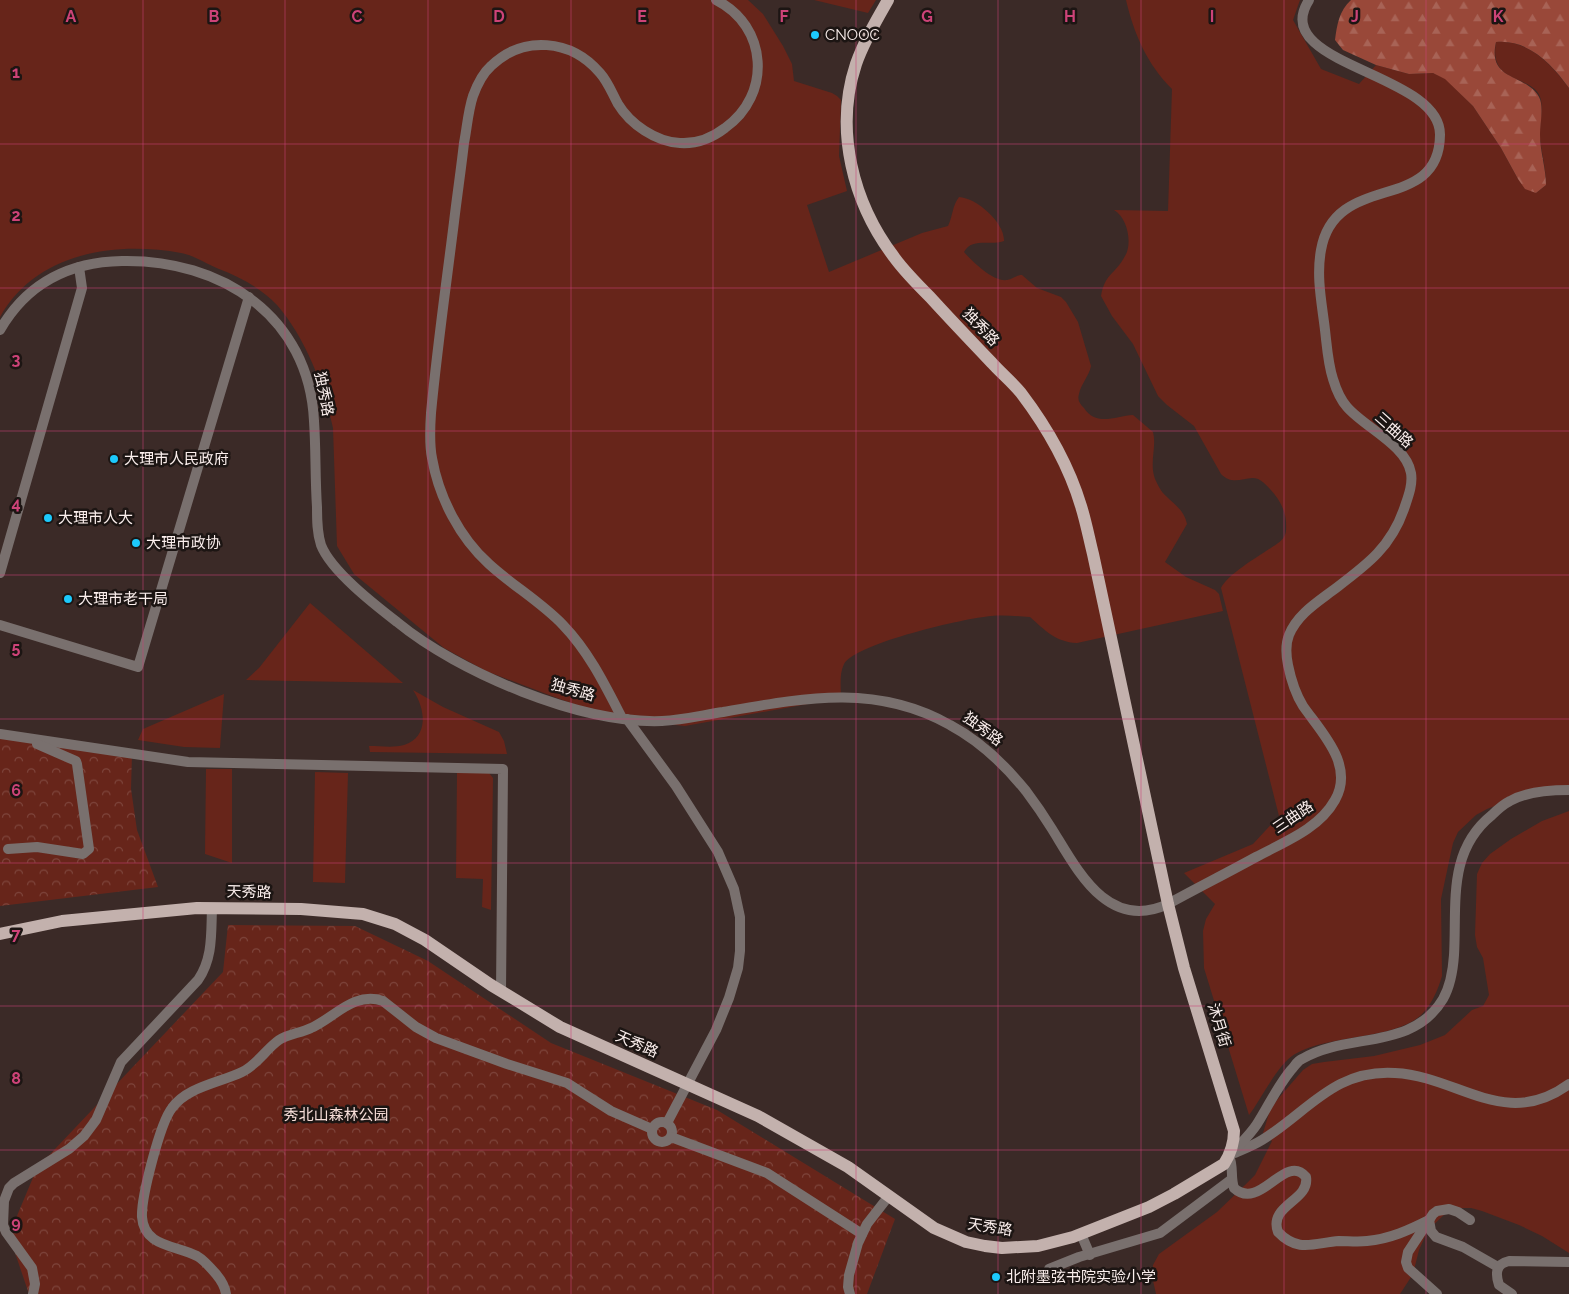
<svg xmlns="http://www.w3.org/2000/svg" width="1569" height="1294" viewBox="0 0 1569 1294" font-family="Raleway,'Noto Sans SC',sans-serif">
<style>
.green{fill:#67251a}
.forest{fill:url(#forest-firs)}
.park{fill:url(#park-crowns)}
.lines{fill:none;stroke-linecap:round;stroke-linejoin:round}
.minor{stroke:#79706e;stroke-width:10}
.major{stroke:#c3b1ad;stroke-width:12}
.grid{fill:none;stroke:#cd4378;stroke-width:1;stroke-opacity:0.55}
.poi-dot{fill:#1cc9fc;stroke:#1c1513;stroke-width:2}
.labels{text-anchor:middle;stroke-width:5;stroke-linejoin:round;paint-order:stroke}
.poi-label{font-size:15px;fill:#fbefed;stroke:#1c1513;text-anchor:start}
.street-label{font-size:15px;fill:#fbefed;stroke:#1c1513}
.park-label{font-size:15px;fill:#f6ddd8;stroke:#1c1513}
.grid-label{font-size:16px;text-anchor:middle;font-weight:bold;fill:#cd4378;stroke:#1c1513;stroke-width:5;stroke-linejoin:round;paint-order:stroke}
</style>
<defs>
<pattern id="forest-firs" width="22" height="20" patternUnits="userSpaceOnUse" patternTransform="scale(1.25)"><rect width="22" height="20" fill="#994839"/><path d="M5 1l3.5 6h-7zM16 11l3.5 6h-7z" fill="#a86356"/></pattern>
<pattern id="park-crowns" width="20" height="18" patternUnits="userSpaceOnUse" patternTransform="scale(1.25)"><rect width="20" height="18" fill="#67251a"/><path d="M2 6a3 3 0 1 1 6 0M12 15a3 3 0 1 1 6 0" fill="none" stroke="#7e453c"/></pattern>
</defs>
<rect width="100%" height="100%" fill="#3b2a27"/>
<!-- green -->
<g class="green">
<path d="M0 0H748L763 14 783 46 792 64 794 81 832 93 837 96 841 100 839 156 847 191 807 205 829 272 922 233 948 226C953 216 952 206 959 197 977 198 1005 223 1004 241 990 246 972 237 964 252 973 262 993 282 1007 280 1013 279 1016 275 1022 275L1037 288 1061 297 1066 302 1078 322 1091 366C1089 376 1081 384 1079 394 1077 400 1080 404 1084 408 1096 427 1116 416 1133 415L1153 432C1157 447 1149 462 1155 479 1158 485 1161 492 1166 496 1175 505 1184 510 1187 524L1165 562 1186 577 1215 590 1219 594 1223 611 1077 643C1055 642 1045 630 1030 617 1017 616 1004 615 991 616 966 618 856 643 844 664 839 674 841 688 841 698L685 726 617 719 557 698 486 671 444 648 354 574 337 546 333 428C324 386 305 337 277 305 261 288 240 277 219 269 207 264 193 255 181 253 113 241 36 253 0 317Z"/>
<path d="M814 0H876L868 13Z"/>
<path d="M1126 0H1300L1293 20 1321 69 1359 84 1376 65 1409 74 1433 73 1445 78 1473 106 1501 148 1518 179 1536 193 1546 185C1546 169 1542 155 1540 139 1539 127 1543 112 1541 100 1535 73 1488 87 1496 42 1528 39 1551 64 1569 88V785L1515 798 1487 809 1476 815 1458 832 1453 843 1441 899 1442 976C1438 990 1431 1006 1420 1016 1391 1040 1331 1034 1295 1054 1277 1065 1262 1098 1249 1115L1204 968 1203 931 1206 919 1215 904 1184 873 1253 844 1279 816 1221 588C1228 574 1256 558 1269 549 1274 546 1281 542 1284 537 1287 532 1286 527 1286 522 1285 506 1275 493 1264 483 1250 469 1237 490 1221 474L1194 426 1167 405 1158 396 1133 344 1112 316 1101 296C1105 273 1115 275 1125 256 1133 243 1127 217 1114 210L1168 211 1172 89C1147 64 1134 34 1126 0Z"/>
<path d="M310 603 403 683 246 680 259 668Z"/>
<path d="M413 690 443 707 499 732 504 741 507 754 370 752 369 746C380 746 394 748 404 745 430 737 425 708 413 690Z"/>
<path d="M224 694 220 748 184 747 138 740 143 729Z"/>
<path d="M206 769H232V863L205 854Z"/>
<path d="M315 772 348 773 345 883 313 882Z"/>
<path d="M457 773H489L493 778 491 910 482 907 483 879 456 878Z"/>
<path d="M1569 811V1253L1542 1236 1519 1225 1482 1211 1471 1208H1458L1446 1213 1428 1230 1419 1250 1413 1274 1400 1294H1156L1152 1276 1153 1265 1159 1254 1217 1212 1245 1185 1255 1175 1272 1141 1263 1133 1270 1110 1277 1100 1303 1070 1312 1064 1324 1062 1374 1056 1420 1045 1445 1035 1472 1010 1483 1006 1489 995 1483 958 1477 947 1475 935 1477 874 1482 863 1490 854 1511 839 1542 821Z"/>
</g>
<!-- forest -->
<path class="forest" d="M1351 0H1569V88C1552 64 1528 39 1496 42 1487 82 1526 73 1539 97 1544 106 1540 124 1540 135 1540 152 1546 168 1546 185L1536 193 1525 189 1518 179 1501 148 1473 106 1445 79 1433 73 1409 74 1376 65 1343 50 1335 40C1337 25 1339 11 1351 0Z"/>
<!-- park -->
<g class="park">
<path d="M0 732 132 754 131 789 137 830 158 887 0 906Z"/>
<path d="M228 925 355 926 428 961 551 1043 717 1110 895 1219 867 1294H29L9 1235 37 1168 223 972Z"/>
</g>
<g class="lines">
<!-- minor -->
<g class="minor">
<path d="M0 330C27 283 69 262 122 261 221 259 309 316 314 421 316 450 315 478 317 507 317 520 317 533 321 545 331 571 375 605 397 622 459 673 581 724 662 721 683 720 703 715 723 712 803 698 876 683 950 725 980 741 1005 765 1026 791 1035 803 1044 816 1052 829 1078 871 1108 932 1168 904 1197 888 1227 873 1256 857 1284 842 1319 829 1335 800 1355 765 1321 732 1303 706 1295 693 1291 680 1288 665 1286 655 1285 645 1289 635 1297 615 1316 603 1332 591 1365 566 1390 549 1404 509 1408 497 1413 485 1411 473 1406 445 1364 427 1347 407 1340 399 1336 389 1333 379 1328 364 1327 347 1325 330 1322 304 1316 277 1321 250 1335 170 1439 215 1440 135 1441 72 1267 66 1309 0"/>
<path d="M0 573 82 288 79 267"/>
<path d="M0 625 138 667 249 297"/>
<path d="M622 718C605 685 589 652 563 625 541 602 513 586 489 564 460 538 439 498 432 458 429 443 430 428 431 413 437 349 446 286 454 222 457 196 461 170 464 143 467 128 468 111 473 96 477 85 482 74 491 66 523 35 571 39 600 73 608 82 612 93 618 104 630 124 656 142 680 143 696 144 712 138 725 128 772 95 768 26 716 0"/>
<path d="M627 719 676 786 718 852 734 889 740 917V951L738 968 729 998 716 1030 667 1123"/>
<path d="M0 734 188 762 503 769 501 991"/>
<path d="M8 849 37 847 83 854 89 849 77 764 76 761 37 744"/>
<circle cx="662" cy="1132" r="10"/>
<path d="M671 1137 767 1173 862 1234"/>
<path d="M1235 1153C1244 1149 1254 1145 1262 1140 1308 1112 1334 1069 1395 1073 1458 1076 1505 1131 1569 1084"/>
<path d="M1230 1155C1239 1145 1250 1135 1257 1124 1269 1105 1277 1087 1291 1070 1295 1066 1297 1061 1302 1059 1347 1032 1412 1051 1443 999 1451 985 1453 970 1454 955 1457 904 1447 851 1492 815 1497 810 1504 804 1510 801 1526 792 1551 790 1569 790"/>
<path d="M1229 1156C1234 1168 1230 1176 1234 1188 1260 1212 1285 1152 1306 1177 1310 1201 1268 1205 1278 1232 1298 1253 1314 1243 1339 1241 1348 1241 1358 1242 1367 1241 1390 1239 1409 1230 1429 1220L1431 1231 1436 1237 1463 1247 1498 1267"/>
<path d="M1081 1234 1090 1255"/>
<path d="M1049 1269 1079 1257 1160 1233 1232 1179"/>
<path d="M33 1294 35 1284 32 1268 6 1232 3 1225 4 1201 9 1188 14 1183 69 1149 84 1136 96 1120 121 1062 198 980C213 958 211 934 212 908"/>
<path d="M226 1294C225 1286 221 1280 216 1274 210 1267 204 1260 197 1256 176 1245 144 1247 142 1217 141 1198 160 1123 172 1108 187 1087 219 1083 242 1072 257 1065 266 1049 279 1040 288 1034 301 1033 311 1028 334 1018 354 991 383 1001L416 1027 436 1038 507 1064 567 1083 611 1111 652 1129"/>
<path d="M850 1294 848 1287 849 1275 858 1243 867 1224 888 1197"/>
<path d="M1437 1294 1408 1268 1406 1262 1408 1252 1433 1214 1437 1211 1449 1209 1458 1212 1470 1220"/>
<path d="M1512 1294 1499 1285C1495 1273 1496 1264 1509 1261L1569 1262"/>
</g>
<!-- major -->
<path class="major" d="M0 934 62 921 197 908 301 909 363 914 395 924 425 940 491 985 560 1027 758 1116 848 1167 934 1228 966 1242 985 1246 1002 1248 1038 1246 1073 1237 1149 1207 1174 1194 1224 1164C1231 1153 1234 1144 1234 1131L1184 968 1168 904 1093 554C1089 538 1086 522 1081 506 1069 466 1046 426 1021 393 1012 382 1001 373 992 363 971 341 950 319 930 297 917 284 904 271 894 257 853 203 834 130 856 64 864 41 876 21 888 0"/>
</g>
<!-- grid -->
<path class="grid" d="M143 0V1294M285 0V1294M428 0V1294M571 0V1294M713 0V1294M856 0V1294M998 0V1294M1141 0V1294M1284 0V1294M1426 0V1294M0 144H1569M0 288H1569M0 431H1569M0 575H1569M0 719H1569M0 863H1569M0 1006H1569M0 1150H1569"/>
<!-- markers -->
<g class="poi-dot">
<circle cx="815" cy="35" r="5"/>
<circle cx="114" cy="459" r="5"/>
<circle cx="48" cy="518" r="5"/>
<circle cx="136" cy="543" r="5"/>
<circle cx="68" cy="599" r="5"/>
<circle cx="996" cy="1277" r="5"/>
</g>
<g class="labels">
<!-- poi labels -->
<g class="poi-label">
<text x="825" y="40">CNOOC</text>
<text x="124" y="464">大理市人民政府</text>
<text x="58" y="523">大理市人大</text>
<text x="146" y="548">大理市政协</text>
<text x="78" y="604">大理市老干局</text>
<text x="1006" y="1282">北附墨弦书院实验小学</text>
</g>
<!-- street labels -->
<g class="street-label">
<text transform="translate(981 327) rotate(47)" y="5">独秀路</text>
<text transform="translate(324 394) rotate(79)" y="5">独秀路</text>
<text transform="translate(1394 430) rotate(42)" y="5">三曲路</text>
<text transform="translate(573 690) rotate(16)" y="5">独秀路</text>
<text transform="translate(983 729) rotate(37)" y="5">独秀路</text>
<text transform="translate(1293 817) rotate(-34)" y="5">三曲路</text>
<text transform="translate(249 892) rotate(1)" y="5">天秀路</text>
<text transform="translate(1219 1025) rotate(73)" y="5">沐月街</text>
<text transform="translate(637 1044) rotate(24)" y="5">天秀路</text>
<text transform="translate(990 1227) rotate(9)" y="5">天秀路</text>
</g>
<!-- park labels -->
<g class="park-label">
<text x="336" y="1120">秀北山森林公园</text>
</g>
</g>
<g class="grid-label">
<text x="71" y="22">A</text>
<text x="214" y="22">B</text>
<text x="357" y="22">C</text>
<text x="499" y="22">D</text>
<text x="642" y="22">E</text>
<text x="784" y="22">F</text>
<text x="927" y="22">G</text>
<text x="1070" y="22">H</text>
<text x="1212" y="22">I</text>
<text x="1355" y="22">J</text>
<text x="1498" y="22">K</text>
<text x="16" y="78">1</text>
<text x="16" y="221">2</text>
<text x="16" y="365">3</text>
<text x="16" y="509">4</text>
<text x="16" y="653">5</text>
<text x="16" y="796">6</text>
<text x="16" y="940">7</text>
<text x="16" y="1084">8</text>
<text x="16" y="1228">9</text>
</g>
</svg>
